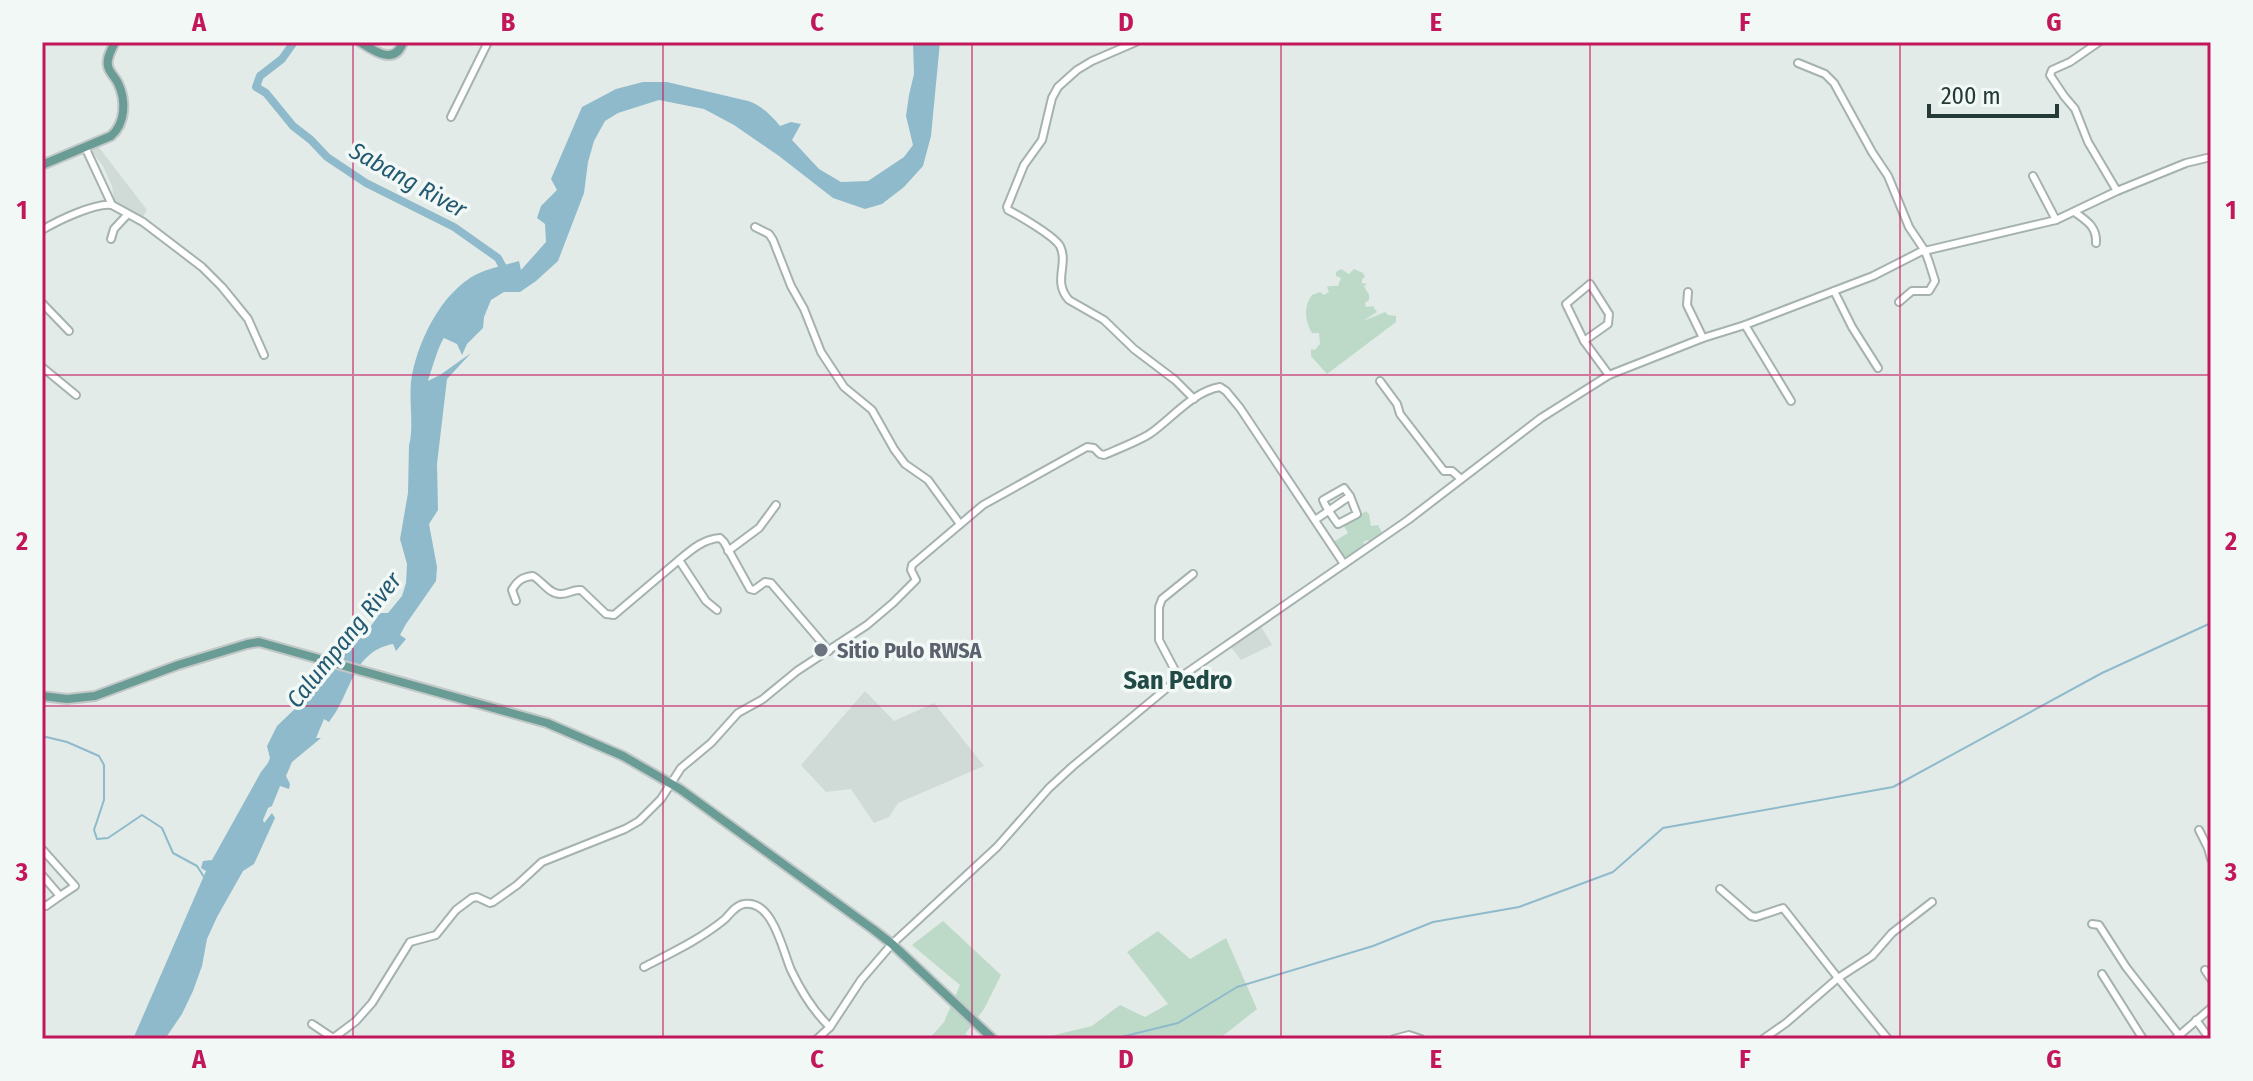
<svg xmlns="http://www.w3.org/2000/svg" width="2253" height="1081" viewBox="0 0 2253 1081" font-family="'Fira Sans Condensed',sans-serif">
<style>
.built{fill:#d0dad7}
.green{fill:#bddac8}
.water{fill:#8fbacb}
.lines{fill:none;stroke-linecap:round;stroke-linejoin:round}
.stream{stroke:#8fbacb;stroke-width:2}
.river{stroke:#8fbacb;stroke-width:8}
.minor-casing{stroke:#a5b2af;stroke-width:10}
.major-casing{stroke:#c2c8c7;stroke-width:12}
.minor{stroke:#fff;stroke-width:6}
.major{stroke:#6a9c96;stroke-width:8}
.grid{fill:none;stroke:#c2185b;stroke-width:2;stroke-opacity:0.55}
.worship-dot{fill:#6b7280;stroke:#f2f8f6;stroke-width:3}
.labels{text-anchor:middle;stroke-width:7;stroke-linejoin:round;paint-order:stroke}
.worship-label{font-size:22px;font-weight:bold;fill:#5b616d;stroke:#f2f8f6;text-anchor:start}
.water-label{font-size:24px;font-style:italic;fill:#235a71;stroke:#f2f8f6}
.quarter-label{font-size:26px;font-weight:bold;fill:#214a46;stroke:#f2f8f6}
.neatline{fill:none;stroke:#c2185b;stroke-width:3}
.grid-label{font-size:26px;text-anchor:middle;font-weight:bold;fill:#c2185b}
</style>
<rect width="100%" height="100%" fill="#e2ebe8"/>
<!-- built -->
<g class="built">
<path d="M97 145 147 210 141 220 115 206 112 186 103 166 90 149Z"/>
<path d="M1260 625 1272 645 1241 660 1230 646Z"/>
<path d="M865 691 894 721 934 703 984 766 898 803 889 817 874 823 851 789 826 792 801 765Z"/>
</g>
<!-- green -->
<g class="green">
<path d="M1341 269 1349 274 1354 269 1363 273 1365 277 1362 279V283L1367 284 1364 286 1369 295V300L1365 303 1366 307 1373 306 1377 312 1363 321 1385 312 1388 315 1396 316V322L1327 374 1311 356V349L1315 350 1320 344 1319 333H1312C1305 321 1303 307 1312 295L1320 292 1324 295 1329 292 1327 287 1330 286H1338L1341 278 1336 276V272Z"/>
<path d="M1366 511 1369 514 1371 526 1378 525 1383 535 1370 543 1368 540 1363 542 1366 547 1344 562 1332 543 1348 533 1344 526Z"/>
<path d="M943 921 1001 975 984 1009 965 1034 974 1039H929L944 1022 960 985 912 945Z"/>
<path d="M1158 931 1190 959 1226 938 1257 1009 1219 1039H1038L1092 1026 1120 1005 1145 1017 1168 1004 1127 952Z"/>
</g>
<!-- water -->
<path class="water" d="M913 42H940L931 136 923 166 904 187 882 204 865 209 833 198 779 156 734 125 704 109 659 100 618 113 605 121 594 141 588 162 584 193 558 261 536 281 520 292H504L491 300 484 317 483 328 467 344 462 355 457 344 444 338C439 344 431 372 428 381L440 375 471 353 447 379 437 464 438 510 429 524 437 567 436 581 406 624 400 635 406 639 396 651 393 644C351 652 352 694 329 722L324 719 316 738H321L292 762 286 776 290 784 289 789 280 786 272 806 268 808 263 820 264 823 272 813 275 818 254 864 243 871 217 917 207 939 202 966 193 991 182 1014 165 1039H133L206 871 201 868 203 861 212 860 261 772 268 763 270 758 267 746 277 726 326 679C331 662 346 649 359 639 368 632 374 621 380 613H388L402 596 406 583 407 564 400 539 408 493 409 445C414 429 409 401 411 382 416 344 441 292 477 274 490 268 506 265 519 261L521 270 546 242 545 224 537 218 541 206 557 190 551 179 582 107 616 89 643 82H667L748 101C761 105 772 116 780 126L791 122 801 124 792 140 819 169 841 182 868 181 904 157 913 145 906 116 909 95 914 74Z"/>
<g class="lines">
<!-- stream -->
<g class="stream">
<path d="M42 736 67 742 99 756 104 765V800L94 830 97 839 108 838 142 815 162 828 173 853 197 866 204 877"/>
<path d="M1113 1039 1178 1023 1237 987 1373 946 1433 922 1519 907 1613 872 1663 828 1893 787 2102 673 2211 623"/>
</g>
<!-- river -->
<path class="river" d="M294 42 282 59 260 76 256 87 266 93 293 126 311 140 327 157 366 183 454 227 498 258 507 275"/>
<!-- minor casing -->
<g class="minor-casing">
<g id="minor">
<path d="M1136 42 1092 61 1077 70 1058 87 1052 98 1042 140 1024 165 1007 207 1008 210C1020 216 1054 236 1060 246 1069 265 1052 281 1069 300L1104 320 1134 349 1175 380 1194 399"/>
<path d="M2099 42 2070 62 2052 70 2050 75 2064 96 2075 109 2088 142 2117 191"/>
<path d="M1798 63 1825 74 1834 83 1872 152 1888 176 1909 227 1925 251 1929 262 1935 281 1929 291H1912L1899 302"/>
<path d="M451 117 488 42"/>
<path d="M85 147 112 205 143 222 202 267 222 287 248 319 264 355"/>
<path d="M2033 176 2056 220"/>
<path d="M2076 213C2087 221 2097 227 2096 243"/>
<path d="M755 227 769 234 773 240 791 286 804 309 821 352 844 387 872 410 894 449 905 464 928 480 960 524"/>
<path d="M42 230C57 221 96 202 112 205"/>
<path d="M111 239 114 229 127 215"/>
<path d="M1590 284 1609 314 1608 324 1584 341 1566 304Z"/>
<path d="M1834 291 1852 327 1878 368"/>
<path d="M1688 292 1687 305 1703 338"/>
<path d="M42 303 69 331"/>
<path d="M1745 325 1791 401"/>
<path d="M1584 341 1609 375"/>
<path d="M42 367 76 395"/>
<path d="M1380 381 1397 404 1400 414 1444 471H1452L1461 479"/>
<path d="M1315 520 1350 496 1357 514 1338 524C1333 517 1326 508 1323 500L1344 488 1350 496"/>
<path d="M728 551 759 528 776 505"/>
<path d="M516 601 512 590C517 581 522 577 533 576 542 581 550 595 561 594 569 594 573 589 581 590L606 614 614 615 679 560"/>
<path d="M717 610 706 601 679 560C691 550 703 539 720 538L724 542 750 589 754 590 765 582 771 583 829 651"/>
<path d="M1179 678 1159 640V607L1162 599 1193 574"/>
<path d="M2199 830 2208 848 2211 859"/>
<path d="M42 849 75 886 60 896 42 875"/>
<path d="M1720 889 1751 916 1756 917 1783 908 1838 978 1872 956 1892 933 1932 902"/>
<path d="M42 903 46 906 60 896"/>
<path d="M2092 924 2099 925 2126 967 2179 1035"/>
<path d="M644 967C671 953 701 939 725 919 730 914 736 905 744 904 773 899 783 952 791 970 801 991 813 1011 830 1027"/>
<path d="M2205 970 2211 979"/>
<path d="M2102 974 2143 1039"/>
<path d="M2196 1020 2210 1039"/>
<path d="M312 1024 333 1038"/>
<path d="M332 1039 356 1021 372 1003 410 942 436 935 456 910 472 898 477 897 490 903 493 902 517 885 542 862 625 829 639 821 661 799 681 768 711 743 738 713 763 699 797 671 867 625 893 603 916 580 911 570 912 565 983 505 1087 447 1094 448 1100 454 1104 455C1118 449 1139 441 1151 433 1172 418 1194 391 1220 387L1226 391 1240 408 1344 564"/>
<path d="M817 1039 830 1027 861 980 892 944 997 847 1049 788 1073 766 1179 678 1408 520 1541 418 1609 375 1703 338 1745 325 1873 276 1920 252 2056 220 2117 191 2186 163 2211 157"/>
<path d="M1394 1039 1409 1035 1421 1039"/>
<path d="M1763 1039 1786 1023 1838 978 1888 1039"/>
<path d="M2175 1039 2211 1008"/>
</g>
</g>
<!-- major casing -->
<g class="major-casing">
<g id="major">
<path d="M360 42C374 51 395 66 403 42"/>
<path d="M42 165 111 136C126 123 126 100 118 83 115 77 109 72 108 66 106 58 112 49 115 42"/>
<path d="M42 696 67 699 95 696 178 665 247 644 259 642 547 723 623 756 680 789 874 930 892 944 993 1039"/>
</g>
</g>
<!-- minor -->
<use href="#minor" class="minor"/>
<!-- major -->
<use href="#major" class="major"/>
</g>
<!-- grid -->
<path class="grid" d="M353 42V1039M663 42V1039M972 42V1039M1281 42V1039M1590 42V1039M1900 42V1039M42 375H2211M42 706H2211"/>
<!-- markers -->
<circle class="worship-dot" cx="821" cy="650" r="8"/>
<g class="labels">
<!-- worship labels -->
<g class="worship-label">
<text x="837" y="658">Sitio Pulo RWSA</text>
</g>
<!-- water labels -->
<g class="water-label">
<text transform="translate(408 180) rotate(29)" y="8">Sabang River</text>
<text transform="translate(344 640) rotate(-51)" y="8">Calumpang River</text>
</g>
<!-- quarter labels -->
<g class="quarter-label">
<text x="1178" y="689">San Pedro</text>
</g>
</g>
<!-- border -->
<rect width="2253" height="1081" fill="none" stroke="#f2f8f6" stroke-width="88"/>
<!-- scale -->
<path d="M1929 104v12h128v-12" fill="none" stroke="#243a37" stroke-width="4"/>
<text x="1941" y="104" font-size="24" fill="#243a37" stroke="#f2f8f6" stroke-width="6" paint-order="stroke">200 m</text>
<rect x="44" y="44" width="2165" height="993" class="neatline"/>
<g class="grid-label">
<text x="199" y="31">A</text>
<text x="508" y="31">B</text>
<text x="817" y="31">C</text>
<text x="1126" y="31">D</text>
<text x="1436" y="31">E</text>
<text x="1745" y="31">F</text>
<text x="2054" y="31">G</text>
<text x="22" y="219">1</text>
<text x="2231" y="219">1</text>
<text x="22" y="550">2</text>
<text x="2231" y="550">2</text>
<text x="22" y="881">3</text>
<text x="2231" y="881">3</text>
<text x="199" y="1068">A</text>
<text x="508" y="1068">B</text>
<text x="817" y="1068">C</text>
<text x="1126" y="1068">D</text>
<text x="1436" y="1068">E</text>
<text x="1745" y="1068">F</text>
<text x="2054" y="1068">G</text>
</g>
</svg>
